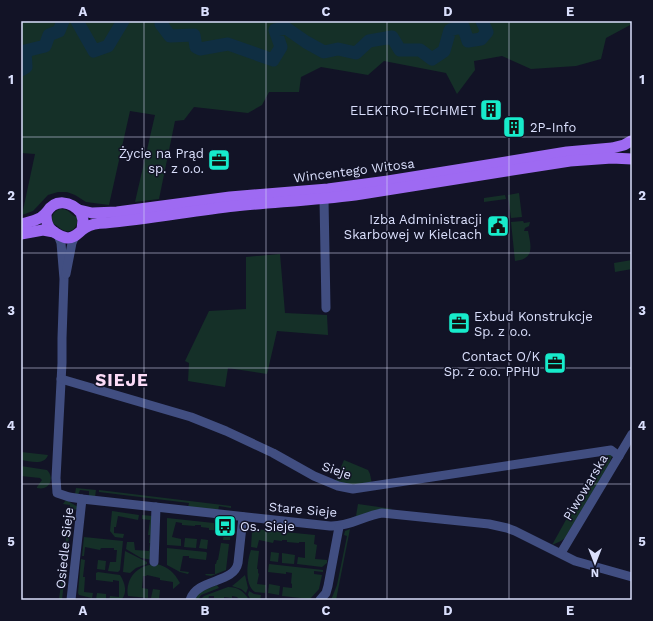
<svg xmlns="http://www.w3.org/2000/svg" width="653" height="621" viewBox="0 0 653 621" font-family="'Work Sans',sans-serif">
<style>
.green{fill:#153028}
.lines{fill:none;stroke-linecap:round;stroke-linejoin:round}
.river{stroke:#0f2e42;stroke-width:13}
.minor{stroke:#414e81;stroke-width:9}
.major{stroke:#9e6af2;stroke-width:11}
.grid{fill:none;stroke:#dadffc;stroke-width:1;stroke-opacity:0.55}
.labels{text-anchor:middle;stroke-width:3;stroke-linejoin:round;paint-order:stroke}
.poi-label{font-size:13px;fill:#dadffc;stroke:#121326;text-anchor:end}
.street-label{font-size:13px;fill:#dadffc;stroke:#121326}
.district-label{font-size:17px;font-weight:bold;letter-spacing:1px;fill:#fcdcf8;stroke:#121326}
.neatline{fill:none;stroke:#dadffc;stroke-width:1.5}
.grid-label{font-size:13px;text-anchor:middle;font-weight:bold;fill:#dadffc}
</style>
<rect width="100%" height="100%" fill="#121326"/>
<!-- green -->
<g class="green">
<path d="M21 21H632V24L606 38 601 59 576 66 531 69 502 56 474 61 475 70 457 94 446 73 384 61 368 75 321 67 301 77 299 92H269L262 105 248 113 194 107 184 120 175 121 159 199 135 202 155 115 130 111 109 205 86 202 75 195 67 192H58L48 195 33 211 22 215 35 154 21 153Z"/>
<path d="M519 193 522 217 511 218 508 195Z"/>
<path d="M505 195 506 199 484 202V198Z"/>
<path d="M60 209C70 208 70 216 78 217 78 226 72 236 61 229 58 227 57 225 53 224 51 217 52 212 60 209Z"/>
<path d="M523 221 524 223 530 222 529 226 525 228 524 231H528C531 246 535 259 515 261L511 222Z"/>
<path d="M280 254 285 313 327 315 328 335 277 331 267 374 228 368 225 387 188 381 189 363 185 361 209 311 246 309V257Z"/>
<path d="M632 260V269L615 272 614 263Z"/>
<path d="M21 452 48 455C44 466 30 461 21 460Z"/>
<path d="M609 452 612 456 609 464 565 538 561 541 552 545 567 518Z"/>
<path d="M344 460 368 470 370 474 372 484 354 487 335 482Z"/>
<path d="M21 466 47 470C55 478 50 491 37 488V487L42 480 40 478 21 476Z"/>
<path d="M76 488 96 490 95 497 89 496V491L80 490 78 495 75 494Z"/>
<path d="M99 490 231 506V508L219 506 218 511 188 507 189 503 99 492Z"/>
<path d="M66 500 78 507V509L72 510 62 600H59L70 505 63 504Z"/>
<path d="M358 504 393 509 369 512 346 521V520L356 516Z"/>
<path d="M112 511 139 515 138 520 118 516 116 527H114V533L124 534 123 538 115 537 110 531Z"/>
<path d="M142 515 153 516V560L141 558 126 549 127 542H134L135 550 149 551 150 543H149L150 535H148L150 520 142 519Z"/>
<path d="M167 518 223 524V527H228V525H231L230 540H223L224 531 209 530V528L201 527V525H195V526L182 525V523L176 522 172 537 181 539V546L167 545Z"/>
<path d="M254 529 315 535 314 544 317 545 315 559 327 560V563L322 567 297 564 298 557 305 558V542H299V543L287 542V540H282V541L274 540 273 543 259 540 257 548 251 547 252 531Z"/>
<path d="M350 529 336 600H331L337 585 347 536 344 535 345 531Z"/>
<path d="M84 537 123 541 120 570 118 572 108 571 110 562H116L117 550H114V548H101L100 550 85 547 84 556H82Z"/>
<path d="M185 538 197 539 196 548 184 547Z"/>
<path d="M201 539 208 540 207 549 199 548Z"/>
<path d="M221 543 229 544 226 570 211 576 205 575 206 574H215V564H216L217 560H218Z"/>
<path d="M167 548 206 552 207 553 206 560 189 558V556H183L180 571 189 572 188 574 180 572 167 565Z"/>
<path d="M251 550 259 551 257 569H258V573L259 574 257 584 266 585 265 593 255 592C244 585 247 561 251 550Z"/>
<path d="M125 551 147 562V564L136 568 130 573 123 572Z"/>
<path d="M271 552 279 553 278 562 270 561Z"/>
<path d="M282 553 295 555 294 564 282 563Z"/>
<path d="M81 559 85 560 83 577H85L84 592 93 593 92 598 79 595 78 593Z"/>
<path d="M98 560 106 561 105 570 97 569Z"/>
<path d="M157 564C168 567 174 572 180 583L173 589V582L160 580V578L147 575 146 576H143L142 588 148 589V598L128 596C125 578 138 564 157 564Z"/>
<path d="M269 564 323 570V572L314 571V574L322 575 319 589 310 599 282 596 283 587 292 588V584L291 583 292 573 286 572V574L268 572Z"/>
<path d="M98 572 120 575C125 583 128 593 121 600H109L110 596 119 597V581L113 580V582L96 580V573Z"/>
<path d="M245 575 248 588 246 593 241 589 232 586 237 582Z"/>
<path d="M269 584 280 586 279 595 268 593Z"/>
<path d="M217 585 219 588 201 595 198 600H193L197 593Z"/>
<path d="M228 587C238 587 244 591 249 600H240L237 597 232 596V598L224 597V599L214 598V596H209L208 600H200L204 596Z"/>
<path d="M153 589 160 590 159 599 151 598Z"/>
<path d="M249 591 254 594 261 595 260 600H251L248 595Z"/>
<path d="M97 593 106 594V600H96Z"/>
</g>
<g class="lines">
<!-- river -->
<g class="river">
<path d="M77 21 94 51 108 46 123 21"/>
<path d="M163 21 161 24 170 36 194 35 196 47 200 49 228 44 273 60 281 47 275 30 286 28 306 42 324 52 338 49 356 53 369 41 392 37 400 50H420L432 59 444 51 450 30 463 26 468 41 481 39 487 32 482 21"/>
<path d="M21 70 26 67 25 51 45 46 49 35 59 31 63 21"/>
</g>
<!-- minor -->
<g class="minor">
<path d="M324 199 326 308"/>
<path d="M58 235 61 243 64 279 62 338V363L56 478 57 493 69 497 82 499 330 526C348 527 364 516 382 513L489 524 507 528 515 531 575 561 632 577"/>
<path d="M66 274 72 243 75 236"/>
<path d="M61 379 191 417 226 431 273 453 314 476 338 486 353 489 611 450 619 456"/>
<path d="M561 553 632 434"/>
<path d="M154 562 156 507"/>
<path d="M71 600 82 499"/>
<path d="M190 600C197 578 234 584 238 563L243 517"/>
<path d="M320 600 326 593 328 586 339 527"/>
</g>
<!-- major -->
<g class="major">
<path d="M79 210 92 213 117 212 230 197 328 189 388 181 567 152 612 148 624 145 631 141"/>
<path d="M21 224C30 222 40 220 46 213"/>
<path d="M82 230 83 220 81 213C71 201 55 198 46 213 46 217 46 221 48 225 50 231 61 237 67 238 76 238 78 232 85 228 91 224 99 223 105 223 149 219 191 211 235 206 275 202 315 200 355 195L570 161 612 158 632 159"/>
<path d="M21 234 43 230 54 232"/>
</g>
</g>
<!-- grid -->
<path class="grid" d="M144 21V600M266 21V600M387 21V600M509 21V600M21 137H632M21 253H632M21 368H632M21 484H632"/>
<!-- icons -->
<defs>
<g id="building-square" transform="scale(1.15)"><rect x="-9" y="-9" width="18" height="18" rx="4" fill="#17ebcb" stroke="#121326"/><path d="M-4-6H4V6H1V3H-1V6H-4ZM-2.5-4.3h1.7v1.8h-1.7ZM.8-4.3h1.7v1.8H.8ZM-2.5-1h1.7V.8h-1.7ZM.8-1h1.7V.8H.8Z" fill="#111"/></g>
<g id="office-square" transform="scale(1.15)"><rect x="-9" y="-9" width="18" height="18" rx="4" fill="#17ebcb" stroke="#121326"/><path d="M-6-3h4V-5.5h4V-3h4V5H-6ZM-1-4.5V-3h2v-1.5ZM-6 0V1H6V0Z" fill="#111"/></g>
<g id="civic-square" transform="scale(1.15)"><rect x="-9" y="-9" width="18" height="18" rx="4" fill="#17ebcb" stroke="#121326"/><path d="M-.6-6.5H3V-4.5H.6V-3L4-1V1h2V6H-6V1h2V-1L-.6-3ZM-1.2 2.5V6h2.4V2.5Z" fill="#111"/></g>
<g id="bus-square" transform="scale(1.15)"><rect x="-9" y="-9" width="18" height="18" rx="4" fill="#17ebcb" stroke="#121326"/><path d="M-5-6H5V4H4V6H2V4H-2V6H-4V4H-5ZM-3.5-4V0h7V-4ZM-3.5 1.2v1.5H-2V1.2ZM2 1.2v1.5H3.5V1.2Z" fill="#111"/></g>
</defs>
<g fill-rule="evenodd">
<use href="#building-square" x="491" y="110"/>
<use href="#building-square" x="514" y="127"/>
<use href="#office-square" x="219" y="160"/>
<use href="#civic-square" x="498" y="226"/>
<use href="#office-square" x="459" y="323"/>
<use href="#office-square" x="555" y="363"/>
<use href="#bus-square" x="225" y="526"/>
</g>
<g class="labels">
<!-- poi labels -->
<g class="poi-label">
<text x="476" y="115">ELEKTRO-TECHMET</text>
<text x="530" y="132" text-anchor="start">2P-Info</text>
<text x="204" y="158">Życie na Prąd<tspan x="204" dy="15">sp. z o.o.</tspan></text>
<text x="482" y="224">Izba Administracji<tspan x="482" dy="15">Skarbowej w Kielcach</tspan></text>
<text x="474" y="321" text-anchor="start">Exbud Konstrukcje<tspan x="474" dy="15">Sp. z o.o.</tspan></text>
<text x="540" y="361">Contact O/K<tspan x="540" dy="15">Sp. z o.o. PPHU</tspan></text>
<text x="240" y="531" text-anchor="start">Os. Sieje</text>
</g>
<!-- street labels -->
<g class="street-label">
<text transform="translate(354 170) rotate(-7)" y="5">Wincentego Witosa</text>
<text transform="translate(337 470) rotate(19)" y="5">Sieje</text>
<text transform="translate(585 487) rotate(-59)" y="5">Piwowarska</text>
<text transform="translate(303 509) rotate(5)" y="5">Stare Sieje</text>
<text transform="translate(64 548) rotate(-84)" y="5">Osiedle Sieje</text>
</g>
<!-- district labels -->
<g class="district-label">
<text x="122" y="386">SIEJE</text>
</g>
</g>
<!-- border -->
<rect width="653" height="621" fill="none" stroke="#121326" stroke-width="44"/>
<!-- north arrow -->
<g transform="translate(595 563) rotate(180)" stroke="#121326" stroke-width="3" paint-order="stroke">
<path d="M0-3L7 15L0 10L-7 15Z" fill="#dadffc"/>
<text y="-6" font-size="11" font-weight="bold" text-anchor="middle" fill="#dadffc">N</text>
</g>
<rect x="22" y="22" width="609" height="577" class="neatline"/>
<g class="grid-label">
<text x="83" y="16">A</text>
<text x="205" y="16">B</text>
<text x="326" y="16">C</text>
<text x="448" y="16">D</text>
<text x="570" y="16">E</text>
<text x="11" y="84">1</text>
<text x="642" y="84">1</text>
<text x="11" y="200">2</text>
<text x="642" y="200">2</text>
<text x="11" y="315">3</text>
<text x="642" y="315">3</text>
<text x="11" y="430">4</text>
<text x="642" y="430">4</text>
<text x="11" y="546">5</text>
<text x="642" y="546">5</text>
<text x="83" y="615">A</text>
<text x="205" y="615">B</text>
<text x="326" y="615">C</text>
<text x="448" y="615">D</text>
<text x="570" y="615">E</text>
</g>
</svg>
